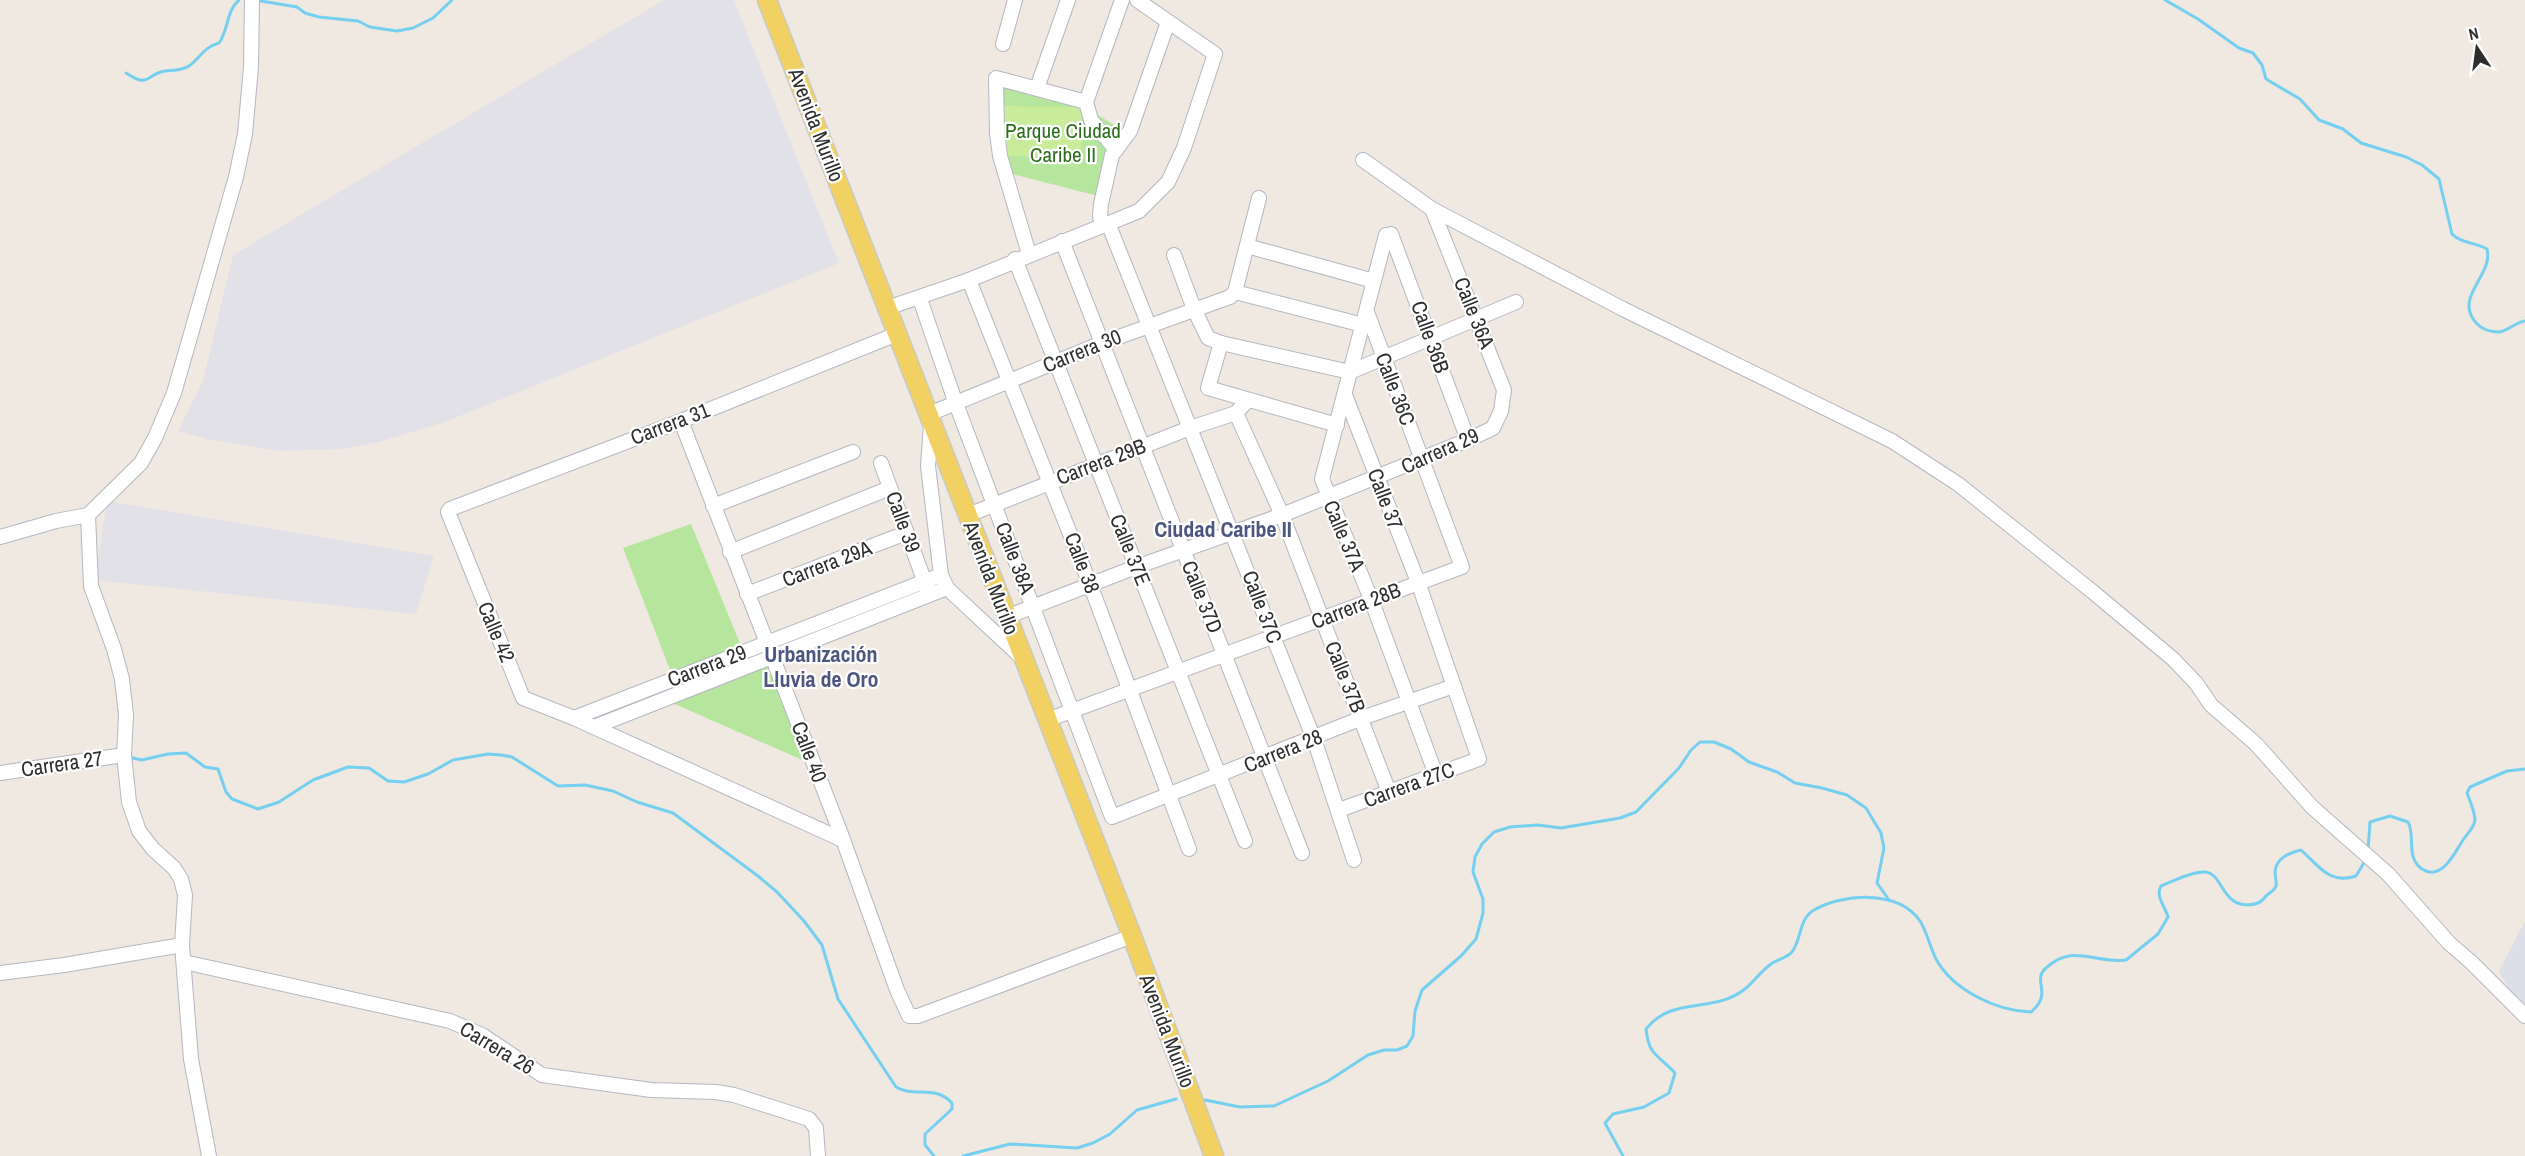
<svg xmlns="http://www.w3.org/2000/svg" width="2525" height="1156" viewBox="0 0 2525 1156" font-family="'Archivo Narrow',sans-serif">
<style>
.industrial{fill:#e3e1e8}
.airport{fill:#dcdee8}
.green{fill:#b6e59e}
.pitch{fill:#c9ec9a}
.lines{fill:none;stroke-linecap:round;stroke-linejoin:round}
.stream{stroke:#75cff0;stroke-width:3}
.minor-casing{stroke:#b4b7c1;stroke-width:16}
.major-casing{stroke:#c9c9c9;stroke-width:21}
.minor{stroke:#fff;stroke-width:14}
.major{stroke:#f2d163;stroke-width:18}
.labels{text-anchor:middle;stroke-width:4.5;stroke-linejoin:round;paint-order:stroke}
.street-label{font-size:21px;fill:#2e2e2e;stroke:#fff}
.park-label{font-size:21px;fill:#2c6e1b;stroke:#fff}
.neighbourhood-label{font-size:22px;font-weight:bold;fill:#4d5680;stroke:#fff}
</style>
<rect width="100%" height="100%" fill="#efe9e1"/>
<!-- industrial -->
<g class="industrial">
<path d="M664 0H734L839 263 445 422 379 442 343 449 278 451 207 439 178 431 203 381 233 255Z"/>
<path d="M107 501 434 556 416 614 95 580Z"/>
</g>
<!-- airport -->
<path class="airport" d="M2525 921V1012L2509 990 2499 971Z"/>
<!-- green -->
<g class="green">
<path d="M1001 85 1080 104 1124 131 1108 148 1098 196 1012 174 1003 162Z"/>
<path d="M691 524 741 646 672 675 623 548Z"/>
<path d="M918 587 921 594 774 651 771 645Z"/>
<path d="M763 648 766 655 595 722 586 718Z"/>
<path d="M767 665 807 762 670 702Z"/>
</g>
<!-- pitch -->
<path class="pitch" d="M1004 106 1082 107 1081 158 1003 156Z"/>
<g class="lines">
<!-- stream -->
<g class="stream">
<path d="M255 0 297 7 305 13 319 17 358 21 370 27 397 31 413 28 433 18 452 0"/>
<path d="M2165 0 2198 19 2239 48 2253 53 2262 65 2266 79 2300 99 2319 120 2343 129 2361 143 2406 157 2422 165 2439 179 2452 234C2462 244 2475 242 2487 249 2494 276 2452 297 2477 324 2482 329 2491 332 2499 332 2508 331 2516 322 2525 321"/>
<path d="M126 73C150 89 146 74 165 71 174 70 181 71 189 66 200 58 204 47 219 43 229 29 226 11 239 0"/>
<path d="M128 757 142 760 168 754 186 753 205 767 218 769 226 792 232 799 258 809 279 802 313 780 348 767 369 768 388 781 404 782 428 774 453 760 488 754 501 755 512 757 558 786 585 785 613 791 637 802 673 813 758 876 777 892 804 921 822 945 838 999 896 1087C914 1098 935 1084 952 1103V1109L925 1134V1145L934 1156"/>
<path d="M2368 851 2370 822 2390 816 2408 822C2416 836 2405 857 2422 869 2442 882 2455 852 2463 840 2467 834 2474 828 2475 820 2475 812 2470 801 2467 793L2470 787 2507 771 2525 769"/>
<path d="M1205 1100 1240 1107 1274 1106 1328 1081 1368 1055 1384 1050H1397L1407 1046 1413 1036 1415 1011 1422 990 1461 956 1476 939 1483 913V899L1473 872 1475 857 1482 844 1494 832 1510 827 1538 825 1561 828 1620 818 1636 812 1679 768 1691 750 1700 742H1714L1731 749 1749 762 1777 772 1795 783 1822 788 1847 795 1866 808 1881 833 1884 848 1877 883 1889 900"/>
<path d="M963 1156 1010 1144 1077 1148 1093 1143 1110 1134 1137 1110 1176 1099"/>
<path d="M1623 1156 1605 1123 1613 1114 1644 1107 1669 1093 1675 1073C1658 1054 1649 1057 1646 1029 1673 995 1714 1014 1745 989 1754 982 1761 971 1771 964 1776 960 1786 958 1791 953 1802 941 1798 919 1814 910 1843 893 1899 890 1920 921 1927 932 1930 947 1936 959 1953 990 1996 1011 2031 1012 2054 993 2031 981 2046 968 2073 943 2094 964 2126 960L2158 934 2168 917C2165 906 2155 896 2161 886 2173 881 2193 871 2205 872 2224 873 2221 911 2255 904 2260 903 2263 900 2266 896 2269 893 2274 891 2276 886 2277 882 2275 877 2275 872 2276 858 2289 853 2301 850 2318 865 2329 885 2356 876L2365 861"/>
</g>
<!-- minor casing -->
<g class="minor-casing">
<g id="minor">
<path d="M1003 44 1015 0"/>
<path d="M1037 88 1068 0"/>
<path d="M1086 102 1122 0"/>
<path d="M1363 160 1432 209 1623 309 1892 441 1958 484 2093 592 2173 659 2196 683 2211 705 2256 744 2312 807 2388 874 2449 943 2471 962 2525 1016"/>
<path d="M1108 223 1314 739 1354 860"/>
<path d="M1102 226 1100 216 1101 204 1112 155 1130 131 1168 22"/>
<path d="M1391 234 1468 440"/>
<path d="M1386 235 1322 479 1371 599 1436 775"/>
<path d="M1062 241 1302 853"/>
<path d="M1247 246 1374 281"/>
<path d="M1029 254 1000 156 997 133 996 78 1086 102 1091 120 1116 150"/>
<path d="M1174 255 1194 309 1208 338 1221 343 1350 372 1516 302"/>
<path d="M1015 259 1245 841"/>
<path d="M969 280 1090 584 1189 849"/>
<path d="M1235 292 1363 325"/>
<path d="M1235 292 1259 198"/>
<path d="M920 299 955 401 1112 817 1362 718 1454 686"/>
<path d="M887 308 969 280 1139 211 1168 182 1184 148 1215 54 1137 0"/>
<path d="M1221 343 1208 388 1337 425"/>
<path d="M1236 413 1282 515 1389 792"/>
<path d="M929 414 1102 343 1230 297 1235 292"/>
<path d="M681 421 841 834 897 990 909 1016H918L1132 936"/>
<path d="M931 425 928 466 941 575 947 588 1022 658"/>
<path d="M881 463 927 588"/>
<path d="M713 506 853 452"/>
<path d="M88 515 91 586 114 649 122 679 126 715 124 755 129 802 139 831 153 849 174 868 181 879 185 895 182 945 191 1059 209 1156"/>
<path d="M968 515 1190 428 1236 413 1248 400"/>
<path d="M0 537 56 521 88 515 141 463 155 438 174 393 236 177 245 134 251 67 252 0"/>
<path d="M730 552 890 488"/>
<path d="M747 594 906 533"/>
<path d="M1006 617 1136 567 1282 515 1468 440 1493 428 1501 411 1504 390 1432 209"/>
<path d="M574 718 941 575"/>
<path d="M1047 720 1462 567 1367 312"/>
<path d="M594 727 947 588"/>
<path d="M0 773 124 755"/>
<path d="M1339 810 1479 759 1418 582 1345 395"/>
<path d="M843 840 574 718 523 698 448 512 450 509 681 421 897 334"/>
<path d="M184 962 450 1021 482 1035 542 1075 651 1090 716 1092 734 1095 809 1119 816 1128 818 1156"/>
<path d="M0 973 64 965 182 945"/>
</g>
</g>
<!-- major casing -->
<g class="major-casing">
<path id="major" d="M767 0 1132 936 1214 1156"/>
</g>
<!-- minor -->
<use href="#minor" class="minor"/>
<!-- major -->
<use href="#major" class="major"/>
</g>
<g class="labels">
<!-- street labels -->
<g class="street-label">
<text transform="translate(816 125) rotate(69)" y="7">Avenida Murillo</text>
<text transform="translate(1474 313) rotate(68)" y="7">Calle 36A</text>
<text transform="translate(1430 337) rotate(70)" y="7">Calle 36B</text>
<text transform="translate(1082 351) rotate(-22)" y="7">Carrera 30</text>
<text transform="translate(1395 389) rotate(69)" y="7">Calle 36C</text>
<text transform="translate(670 424) rotate(-21)" y="7">Carrera 31</text>
<text transform="translate(1440 451) rotate(-24)" y="7">Carrera 29</text>
<text transform="translate(1101 462) rotate(-21)" y="7">Carrera 29B</text>
<text transform="translate(1385 499) rotate(69)" y="7">Calle 37</text>
<text transform="translate(903 522) rotate(70)" y="7">Calle 39</text>
<text transform="translate(1344 536) rotate(67)" y="7">Calle 37A</text>
<text transform="translate(1130 550) rotate(68)" y="7">Calle 37E</text>
<text transform="translate(1015 558) rotate(69)" y="7">Calle 38A</text>
<text transform="translate(1082 563) rotate(69)" y="7">Calle 38</text>
<text transform="translate(827 564) rotate(-21)" y="7">Carrera 29A</text>
<text transform="translate(991 578) rotate(69)" y="7">Avenida Murillo</text>
<text transform="translate(1202 597) rotate(68)" y="7">Calle 37D</text>
<text transform="translate(1356 606) rotate(-21)" y="7">Carrera 28B</text>
<text transform="translate(1262 607) rotate(69)" y="7">Calle 37C</text>
<text transform="translate(496 632) rotate(67)" y="7">Calle 42</text>
<text transform="translate(707 666) rotate(-21)" y="7">Carrera 29</text>
<text transform="translate(1345 677) rotate(68)" y="7">Calle 37B</text>
<text transform="translate(1283 751) rotate(-22)" y="7">Carrera 28</text>
<text transform="translate(809 752) rotate(69)" y="7">Calle 40</text>
<text transform="translate(62 764) rotate(-8)" y="7">Carrera 27</text>
<text transform="translate(1409 785) rotate(-20)" y="7">Carrera 27C</text>
<text transform="translate(1167 1031) rotate(69)" y="7">Avenida Murillo</text>
<text transform="translate(497 1048) rotate(31)" y="7">Carrera 26</text>
</g>
<!-- park labels -->
<g class="park-label">
<text x="1063" y="138">Parque Ciudad<tspan x="1063" dy="24">Caribe II</tspan></text>
</g>
<!-- neighbourhood labels -->
<g class="neighbourhood-label">
<text x="1223" y="537">Ciudad Caribe II</text>
<text x="821" y="662">Urbanización<tspan x="821" dy="25">Lluvia de Oro</tspan></text>
</g>
</g>
<!-- north arrow -->
<g transform="translate(2477 48) rotate(347)" stroke="#ffffff" stroke-width="4.5" paint-order="stroke">
<path d="M0-4.5L10 22L0 15L-10 22Z" fill="#2e2e2e"/>
<text y="-9" font-size="16" font-weight="bold" text-anchor="middle" fill="#2e2e2e">N</text>
</g>
</svg>
